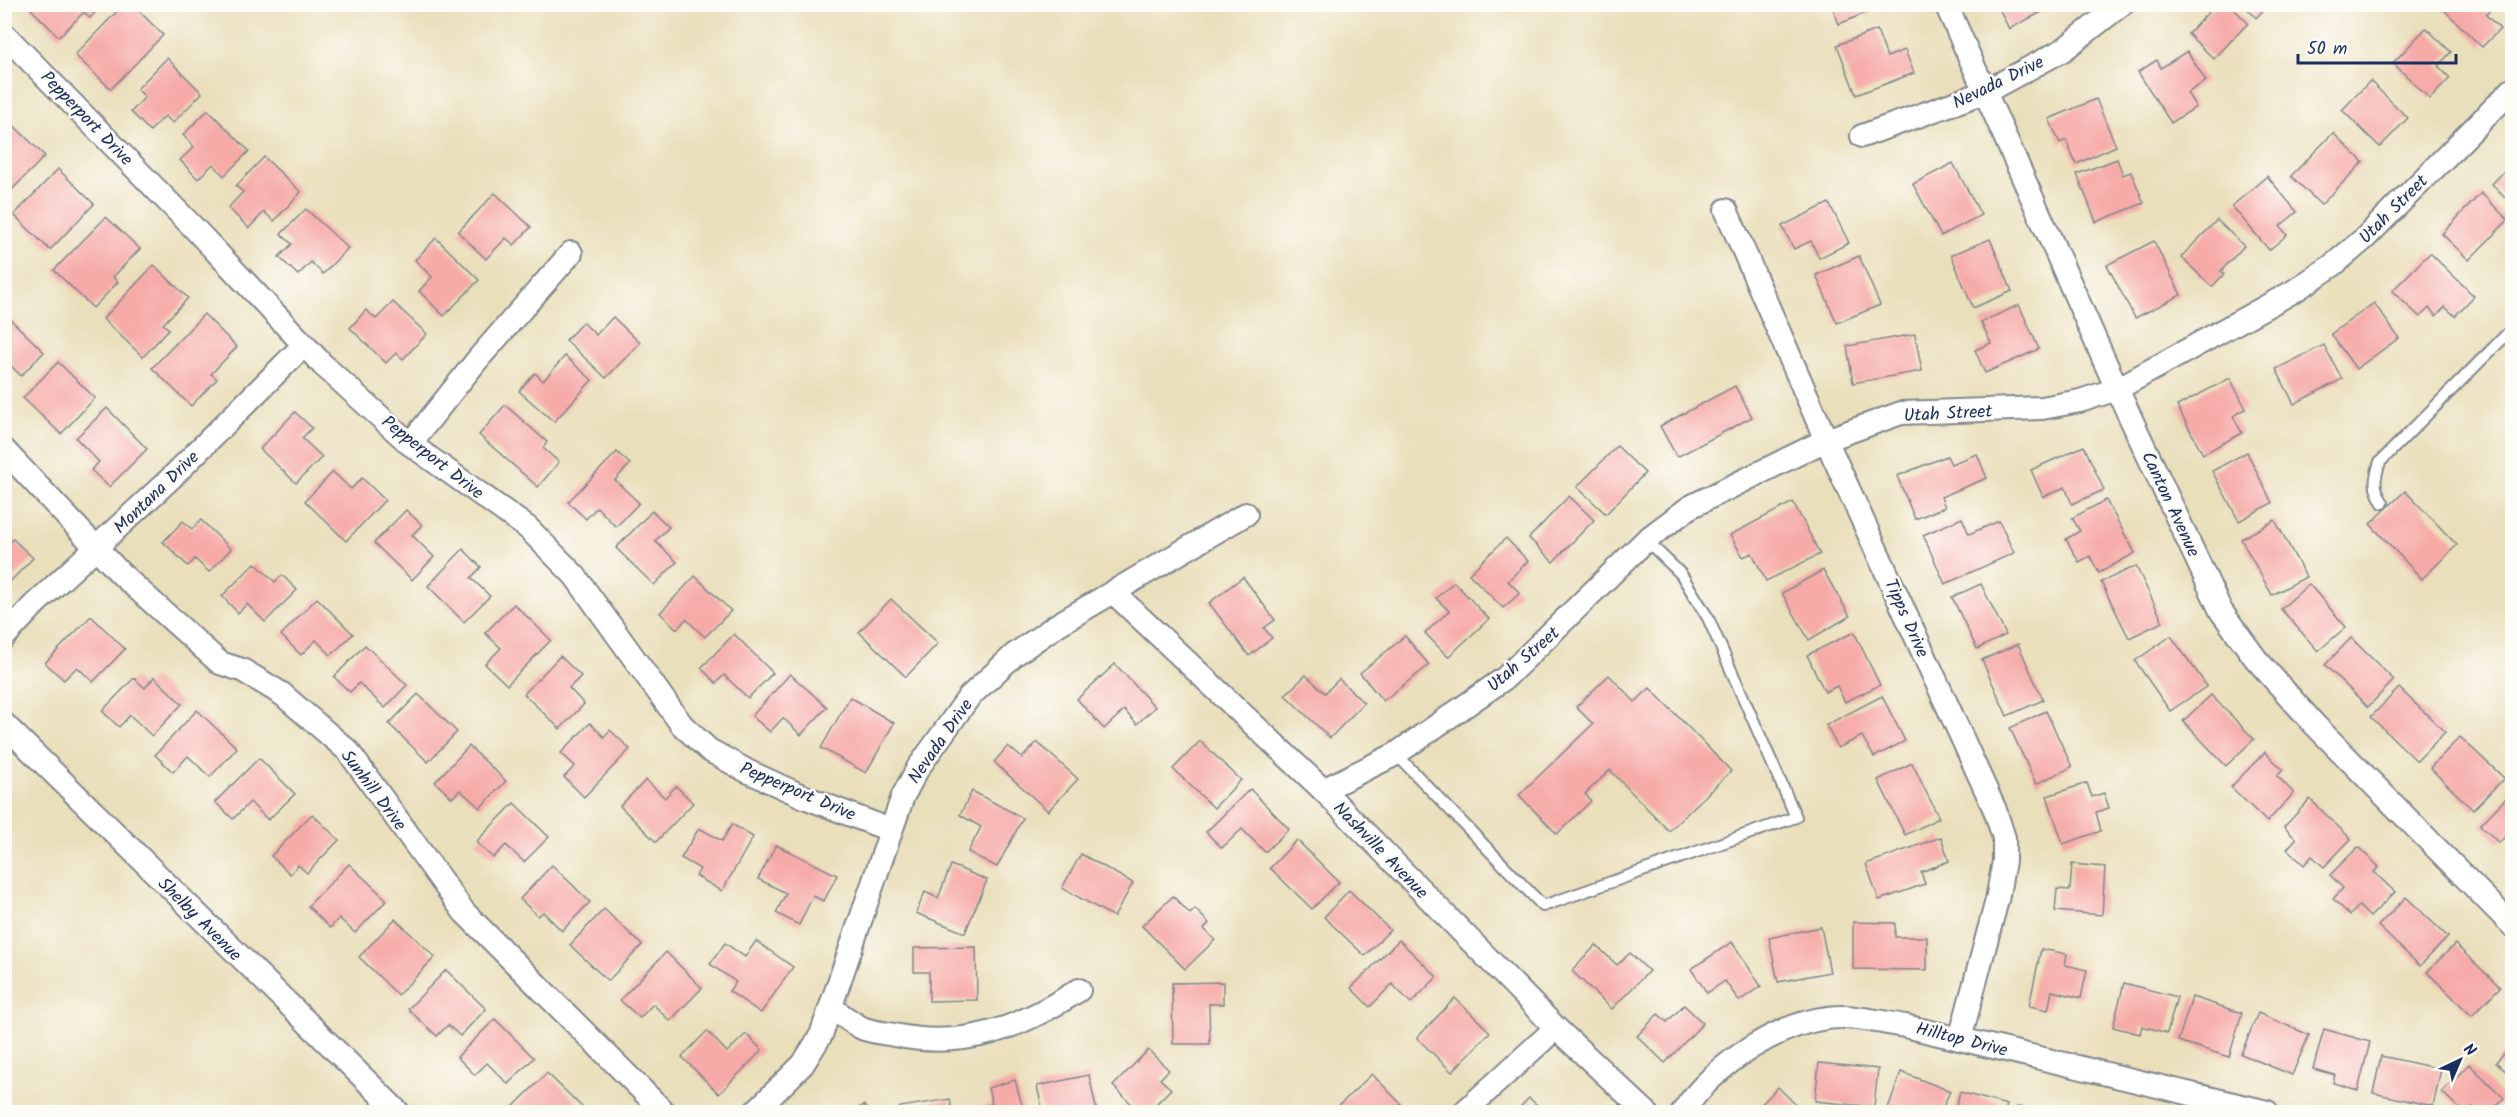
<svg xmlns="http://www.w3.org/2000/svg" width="2517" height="1117" viewBox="0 0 2517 1117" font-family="Kalam,sans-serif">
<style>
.building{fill:#f6aba8}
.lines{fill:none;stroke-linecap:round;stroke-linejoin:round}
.lane-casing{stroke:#82878c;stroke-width:14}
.street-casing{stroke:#82878c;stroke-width:26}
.lane{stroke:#fff;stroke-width:10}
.street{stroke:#fff;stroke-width:22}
.labels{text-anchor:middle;stroke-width:5;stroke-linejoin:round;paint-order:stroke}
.street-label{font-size:18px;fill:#1b2f5e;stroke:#fdfcf7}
</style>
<rect width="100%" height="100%" fill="#fdfcf7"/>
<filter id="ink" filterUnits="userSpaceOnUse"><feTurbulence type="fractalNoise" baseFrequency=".0167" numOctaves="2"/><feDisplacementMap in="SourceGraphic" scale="12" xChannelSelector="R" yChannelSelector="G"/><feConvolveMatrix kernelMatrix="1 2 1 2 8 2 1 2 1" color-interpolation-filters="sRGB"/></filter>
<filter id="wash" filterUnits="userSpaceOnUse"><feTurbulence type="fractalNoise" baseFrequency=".008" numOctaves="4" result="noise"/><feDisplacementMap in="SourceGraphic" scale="24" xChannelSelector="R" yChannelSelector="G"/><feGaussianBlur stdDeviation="1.35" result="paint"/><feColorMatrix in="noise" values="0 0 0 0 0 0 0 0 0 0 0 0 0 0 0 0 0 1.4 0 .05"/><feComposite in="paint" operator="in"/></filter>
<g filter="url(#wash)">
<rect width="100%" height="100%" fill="#eadfbb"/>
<g id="blocks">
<!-- building -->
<g class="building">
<path d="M26 4H103L90 18 84 12 59 37Z"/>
<path d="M124 4H132L163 35 111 89 75 55Z"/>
<path d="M1831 4H1870L1873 10 1839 24Z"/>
<path d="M1997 4H2057L2009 29Z"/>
<path d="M2216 4H2229L2248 23 2214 59 2188 34Z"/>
<path d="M2243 4H2269L2256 18Z"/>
<path d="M2449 4H2495L2486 15 2500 29 2482 47 2444 10Z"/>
<path d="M2426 28 2451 52 2438 66 2450 78 2430 99 2393 63Z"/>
<path d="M1877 30 1887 57 1905 50 1914 73 1856 95 1837 45Z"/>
<path d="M2187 51 2206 81 2187 93 2196 107 2171 123 2138 72 2157 60 2161 68Z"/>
<path d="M167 58 202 93 173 123 165 116 150 131 131 112 145 97 137 89Z"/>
<path d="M2370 81 2408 118 2380 147 2342 110Z"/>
<path d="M2096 99 2116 146 2076 164 2066 140 2060 143 2049 119Z"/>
<path d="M208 110 249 151 224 176 213 164 198 179 180 160 194 147 183 135Z"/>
<path d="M8 120 45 156 4 198V123Z"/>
<path d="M2333 133 2363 162 2321 205 2291 176Z"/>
<path d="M264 157 301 192 274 221 264 212 249 228 228 208 243 192 236 186Z"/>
<path d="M2117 159 2123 175 2131 172 2144 203 2096 222 2077 174Z"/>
<path d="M1953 163 1981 215 1941 236 1913 184Z"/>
<path d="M2512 163V204L2492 184Z"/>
<path d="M58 169 94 204 50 250 14 215Z"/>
<path d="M2267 176 2297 212 2280 226 2287 235 2269 250 2232 206Z"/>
<path d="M495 193 531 227 514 245 506 238 486 259 458 232Z"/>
<path d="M2481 193 2508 220 2469 260 2442 234Z"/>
<path d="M1829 203 1849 243 1819 258 1811 241 1794 249 1782 226Z"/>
<path d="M306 209 348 248 323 274 311 262 298 275 279 257 292 244 281 234Z"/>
<path d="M106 217 140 249 113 277 118 282 93 308 54 270Z"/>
<path d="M2217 220 2244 246 2221 271 2224 274 2212 287 2181 257Z"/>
<path d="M436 238 479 280 444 316 419 291 432 277 415 260Z"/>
<path d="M1990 239 2012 291 1973 308 1951 255Z"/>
<path d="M2154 241 2181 295 2135 318 2107 265Z"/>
<path d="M2430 253 2474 296 2455 316 2445 307 2436 316 2429 308 2420 317 2392 291Z"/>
<path d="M1859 256 1880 305 1837 323 1816 275Z"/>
<path d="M154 265 188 298 163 324 169 329 143 357 103 319Z"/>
<path d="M393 302 427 334 403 359 396 353 386 363 350 328 366 310 376 319Z"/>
<path d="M2374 303 2399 338 2356 369 2331 334Z"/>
<path d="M2019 305 2039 349 1985 373 1975 350 1991 343 1981 322Z"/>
<path d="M204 314 237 347 211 374 217 379 191 406 152 368Z"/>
<path d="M7 316 44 352 21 376 5 360Z"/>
<path d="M613 317 640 343 606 378 566 340 583 322 596 335Z"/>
<path d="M1915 334 1922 371 1853 383 1847 346Z"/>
<path d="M2324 345 2342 379 2294 404 2276 369Z"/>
<path d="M565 356 592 380 554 422 519 391 535 373 543 381Z"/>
<path d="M58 362 95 398 61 434 23 398Z"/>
<path d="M2230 378 2246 409 2233 416 2242 433 2203 454 2177 406Z"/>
<path d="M1735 386 1752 417 1677 457 1660 426Z"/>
<path d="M505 405 547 442 543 448 559 462 538 487 479 435Z"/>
<path d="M107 408 147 449 109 487 91 470 99 462 76 438Z"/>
<path d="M295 412 312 428 302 438 322 457 296 483 260 449Z"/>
<path d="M1617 446 1645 473 1606 514 1577 487Z"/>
<path d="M2084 446 2104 490 2072 504 2065 487 2043 497 2031 470Z"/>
<path d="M617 452 630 464 615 480 639 503 616 527 597 507 586 519 568 502Z"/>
<path d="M2247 452 2272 503 2239 521 2212 471Z"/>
<path d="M1977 454 1987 478 1941 497 1945 507 1915 519 1897 476 1947 456 1951 464Z"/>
<path d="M333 472 351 489 362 478 385 500 346 541 305 501Z"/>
<path d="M2405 491 2457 545 2422 579 2370 524Z"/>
<path d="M1569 496 1594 520 1553 562 1529 538Z"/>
<path d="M2106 500 2135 553 2099 573 2090 556 2079 562 2066 539 2080 531 2072 518Z"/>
<path d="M1793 502 1820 554 1766 581 1752 553 1743 557 1730 535Z"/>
<path d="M406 510 422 525 412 535 434 557 412 580 374 543Z"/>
<path d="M652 511 669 527 655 541 677 562 654 585 616 548Z"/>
<path d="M1962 518 1969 534 1999 521 2014 553 1945 584 1923 535Z"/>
<path d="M201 520 231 549 209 572 195 559 188 566 163 542 183 521 192 529Z"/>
<path d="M2275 520 2306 577 2272 595 2241 539Z"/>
<path d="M4 537 10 542 13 539 33 558 4 588Z"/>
<path d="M1506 538 1528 561 1508 581 1520 593 1503 608 1469 574Z"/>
<path d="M463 549 481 567 471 578 490 596 464 622 428 586Z"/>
<path d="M255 563 275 582 282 575 297 590 265 622 247 604 238 613 222 596Z"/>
<path d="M2136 566 2163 622 2129 638 2101 582Z"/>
<path d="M1823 570 1850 616 1809 640 1782 593Z"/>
<path d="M695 576 731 611 705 637 686 619 677 629 660 613Z"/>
<path d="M1243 577 1275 620 1264 628 1272 638 1249 656 1209 603Z"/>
<path d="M1454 582 1489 619 1448 657 1425 633 1449 611 1436 598Z"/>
<path d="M1981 584 2006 635 1977 649 1952 597Z"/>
<path d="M2309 584 2346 627 2318 651 2281 609Z"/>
<path d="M317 598 353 634 331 655 316 640 301 655 281 635Z"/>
<path d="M891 599 938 643 906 677 859 632Z"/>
<path d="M514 604 551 640 507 685 485 664 501 648 485 633Z"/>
<path d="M91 616 125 649 93 682 77 667 64 680 45 663Z"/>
<path d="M1854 632 1880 685 1845 702 1837 686 1825 692 1807 655Z"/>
<path d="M734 634 773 673 748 698 724 675 716 683 701 668Z"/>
<path d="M1405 636 1429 665 1383 701 1360 673Z"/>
<path d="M2171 636 2207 686 2170 711 2135 661Z"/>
<path d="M2351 638 2394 680 2368 707 2325 665Z"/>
<path d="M2018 644 2043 700 2007 716 1982 660Z"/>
<path d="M365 645 407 685 385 708 359 683 350 692 334 677Z"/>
<path d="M560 656 581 676 569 688 584 704 560 729 524 694Z"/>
<path d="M1115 664 1155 707 1137 724 1124 710 1104 729 1077 699Z"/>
<path d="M790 674 827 707 801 735 783 718 770 732 752 716Z"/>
<path d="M1306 675 1325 693 1339 679 1364 703 1330 738 1285 695Z"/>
<path d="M1609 675 1635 702 1650 688 1731 771 1669 831 1610 770 1585 794 1591 801 1557 834 1519 795 1593 724 1576 707Z"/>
<path d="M154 677 182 704 152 736 130 715 119 727 102 711 134 678 145 688Z"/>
<path d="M2399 688 2445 732 2417 761 2371 717Z"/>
<path d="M418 694 457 732 428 762 389 724Z"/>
<path d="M2211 695 2254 739 2226 766 2183 721Z"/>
<path d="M1882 696 1905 741 1874 757 1862 736 1838 748 1826 725Z"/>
<path d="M850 697 894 723 866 773 821 748Z"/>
<path d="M197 710 237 748 210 777 188 756 173 772 155 755Z"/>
<path d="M2046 711 2072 767 2036 784 2010 728Z"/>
<path d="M590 723 604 737 610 730 630 749 584 797 564 777 575 766 561 753Z"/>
<path d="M2460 737 2504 778 2473 810 2430 768Z"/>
<path d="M1200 741 1241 780 1214 808 1173 769Z"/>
<path d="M1037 742 1078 779 1048 811 994 762 1008 746 1022 758Z"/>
<path d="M469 746 506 781 480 808 460 790 452 798 435 782Z"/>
<path d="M2265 752 2283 770 2277 776 2294 793 2267 822 2231 787Z"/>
<path d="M259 758 295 794 268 820 250 802 233 819 215 802Z"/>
<path d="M1912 763 1939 818 1905 835 1878 780Z"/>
<path d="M646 780 665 798 676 786 693 803 656 842 620 806Z"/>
<path d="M2087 783 2092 797 2104 793 2109 808 2096 812 2101 831 2063 844 2047 796Z"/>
<path d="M1250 789 1289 829 1265 852 1242 829 1222 848 1206 832Z"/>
<path d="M972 791 1023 818 997 867 968 852 981 827 960 815Z"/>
<path d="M2512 792V829L2499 843 2480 825Z"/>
<path d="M2310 799 2351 839 2324 867 2312 856 2304 865 2287 849 2296 839 2284 827Z"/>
<path d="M514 803 549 837 524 862 506 845 493 858 476 842Z"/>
<path d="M312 814 339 840 307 873 298 865 290 874 271 856Z"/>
<path d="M732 824 753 837 722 891 696 876 700 869 681 858 699 828 722 841Z"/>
<path d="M1941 837 1949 861 1921 872 1925 884 1879 900 1866 864Z"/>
<path d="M1297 840 1339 882 1312 909 1270 868Z"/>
<path d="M776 845 837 875 824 901 813 896 799 925 776 913 786 893 758 879Z"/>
<path d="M2358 847 2379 867 2374 872 2395 892 2370 917 2359 906 2350 915 2333 899 2343 888 2330 875Z"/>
<path d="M1081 854 1133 883 1114 917 1062 888Z"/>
<path d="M349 864 387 900 355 933 339 918 330 928 308 906Z"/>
<path d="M2072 864 2105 867 2102 915 2055 911 2057 889 2070 890Z"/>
<path d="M552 865 590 902 562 931 543 912 538 916 520 899Z"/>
<path d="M951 865 987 880 965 933 916 913 925 892 938 898Z"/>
<path d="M1349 890 1390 930 1365 956 1324 917Z"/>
<path d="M1173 896 1190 914 1195 909 1209 923 1204 929 1215 940 1185 969 1142 926Z"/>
<path d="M2406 897 2448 937 2420 966 2378 926Z"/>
<path d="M604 909 642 945 608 981 570 945Z"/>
<path d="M395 919 435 957 398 995 359 957Z"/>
<path d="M1853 922 1895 923V937H1927V970L1853 969Z"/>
<path d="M1821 927 1830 972 1778 982 1769 938Z"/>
<path d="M1399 940 1437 977 1411 1003 1392 984 1370 1007 1351 988Z"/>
<path d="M756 941 793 967 761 1013 729 991 736 982 710 964 725 943 745 957Z"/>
<path d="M1732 942 1761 986 1739 1001 1725 981 1707 993 1691 969Z"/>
<path d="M2455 944 2500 987 2472 1016 2427 972Z"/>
<path d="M1596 945 1617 965 1630 953 1649 971 1612 1009 1572 971Z"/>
<path d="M976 947 977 1000 929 1001V972H914V948Z"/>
<path d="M2041 949 2067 954 2065 965 2087 970 2081 998 2052 991 2048 1010 2029 1006Z"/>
<path d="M666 952 702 988 670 1021 653 1004 640 1018 620 1000Z"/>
<path d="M446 970 486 1009 460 1036 448 1025 437 1036 408 1009Z"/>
<path d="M1223 982V1004H1209L1210 1044H1173L1172 983Z"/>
<path d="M2124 983 2177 997 2167 1033 2142 1026 2140 1034 2113 1027Z"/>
<path d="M2192 997 2242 1013 2229 1057 2178 1041Z"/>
<path d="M1455 998 1490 1032 1452 1072 1417 1038Z"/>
<path d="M1684 1005 1703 1023 1665 1063 1637 1036 1658 1014 1667 1022Z"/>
<path d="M2258 1013 2309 1035 2292 1075 2241 1054Z"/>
<path d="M495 1019 534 1058 508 1084 487 1063 475 1075 457 1057Z"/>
<path d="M2324 1029 2370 1042 2358 1090 2333 1083 2335 1075 2313 1069Z"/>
<path d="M707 1031 727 1052 746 1034 762 1050 719 1094 682 1057Z"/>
<path d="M2512 1045V1077L2496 1062Z"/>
<path d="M1148 1050 1169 1070 1160 1079 1171 1089 1148 1112H1140L1113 1086Z"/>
<path d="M2381 1056 2441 1069 2433 1106 2373 1093Z"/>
<path d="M1819 1063 1878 1069 1874 1107 1815 1101Z"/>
<path d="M2469 1064 2504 1098 2490 1112H2479L2473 1107 2468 1112H2463L2442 1092Z"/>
<path d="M1901 1072 1950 1091 1941 1112 1887 1111Z"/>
<path d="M547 1073 585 1110 583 1112H508Z"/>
<path d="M1372 1074 1401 1104 1393 1112H1332Z"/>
<path d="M1089 1075 1097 1112H1043L1037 1086Z"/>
<path d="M1015 1080 1024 1112H969L968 1110 992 1104 988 1088Z"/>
<path d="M1778 1087 1798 1107 1792 1112H1754Z"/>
<path d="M1960 1092 2007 1105 2005 1112H1954Z"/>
<path d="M1529 1098 1545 1112H1515Z"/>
<path d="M950 1099 952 1112H901L900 1107Z"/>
<path d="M864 1105 868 1112H852Z"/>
<path d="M2017 1107 2040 1111V1112H2017Z"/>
</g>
</g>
</g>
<g filter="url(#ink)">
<use href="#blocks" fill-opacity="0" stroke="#82878c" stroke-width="1.5"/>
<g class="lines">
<!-- lane casing -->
<g class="lane-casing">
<g id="lane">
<path d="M2383 503C2373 487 2374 480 2380 462L2512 329"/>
<path d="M1396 754 1543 906 1796 817 1708 618 1681 574 1646 540"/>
</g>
</g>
<!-- street casing -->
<g class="street-casing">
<g id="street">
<path d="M1946 4 2117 389 2221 611 2256 659 2314 724 2512 925"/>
<path d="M4 34 193 227 323 365 410 444 528 528 575 576 682 725 709 750 747 771 802 796 890 830"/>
<path d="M1862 136 1985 92 2063 50 2122 4"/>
<path d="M1726 210 1826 440 1995 810 2004 838V861L1997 900 1960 1039"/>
<path d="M410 444 478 359 571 253"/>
<path d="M4 450 121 574 220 663 242 670 282 694 348 751 464 912 664 1112"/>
<path d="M1113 592 1323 790 1556 1028 1646 1112"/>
<path d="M4 637 35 604 170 479 304 345"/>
<path d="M4 724 398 1112"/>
<path d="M1323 790 1396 754 1505 678 1646 540 1690 507 1826 440 1901 413 2042 408 2080 401 2117 389 2294 291 2333 265 2364 239 2512 90"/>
<path d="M831 1008C841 1014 852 1023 862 1028 871 1032 884 1033 894 1035 965 1050 1020 1028 1079 990"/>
<path d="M755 1112 803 1064 821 1035 903 796 918 768 969 697 1014 655 1057 625 1246 514"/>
<path d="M1464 1112 1556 1028"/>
<path d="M1683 1112C1713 1064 1787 1016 1845 1017 1865 1018 1886 1023 1905 1026L2267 1112"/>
</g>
</g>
<!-- lane -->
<use href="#lane" class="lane"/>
<!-- street -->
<use href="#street" class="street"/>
</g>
</g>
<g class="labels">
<!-- street labels -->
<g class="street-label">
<text transform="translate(1998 82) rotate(-26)" y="6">Nevada Drive</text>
<text transform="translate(87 118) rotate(46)" y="6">Pepperport Drive</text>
<text transform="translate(2393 209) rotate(-45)" y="6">Utah Street</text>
<text transform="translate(1948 413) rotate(-3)" y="6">Utah Street</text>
<text transform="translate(433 457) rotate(38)" y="6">Pepperport Drive</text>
<text transform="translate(156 492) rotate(-44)" y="6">Montana Drive</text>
<text transform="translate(2171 504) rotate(65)" y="6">Canton Avenue</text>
<text transform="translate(1907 618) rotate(66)" y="6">Tipps Drive</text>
<text transform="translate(1523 659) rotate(-41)" y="6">Utah Street</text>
<text transform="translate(940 741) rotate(-55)" y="6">Nevada Drive</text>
<text transform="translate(374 790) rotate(53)" y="6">Sunhill Drive</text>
<text transform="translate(798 791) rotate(23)" y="6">Pepperport Drive</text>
<text transform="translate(1381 850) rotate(46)" y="6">Nashville Avenue</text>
<text transform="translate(200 919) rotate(45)" y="6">Shelby Avenue</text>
<text transform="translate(1962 1039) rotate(14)" y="6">Hilltop Drive</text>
</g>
</g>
<!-- margin -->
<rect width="2517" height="1117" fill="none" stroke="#fdfcf7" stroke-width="24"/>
<!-- north arrow -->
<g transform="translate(2460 1060) rotate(44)" stroke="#fdfcf7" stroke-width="4.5" paint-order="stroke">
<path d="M0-4.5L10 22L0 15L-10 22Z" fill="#1b2f5e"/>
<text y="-9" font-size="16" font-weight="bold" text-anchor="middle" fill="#1b2f5e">N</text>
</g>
<!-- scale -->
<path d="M2298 54v9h158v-9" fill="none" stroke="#1b2f5e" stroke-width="3"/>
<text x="2307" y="54" font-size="18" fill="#1b2f5e" stroke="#fdfcf7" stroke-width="4.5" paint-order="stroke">50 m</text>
</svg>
